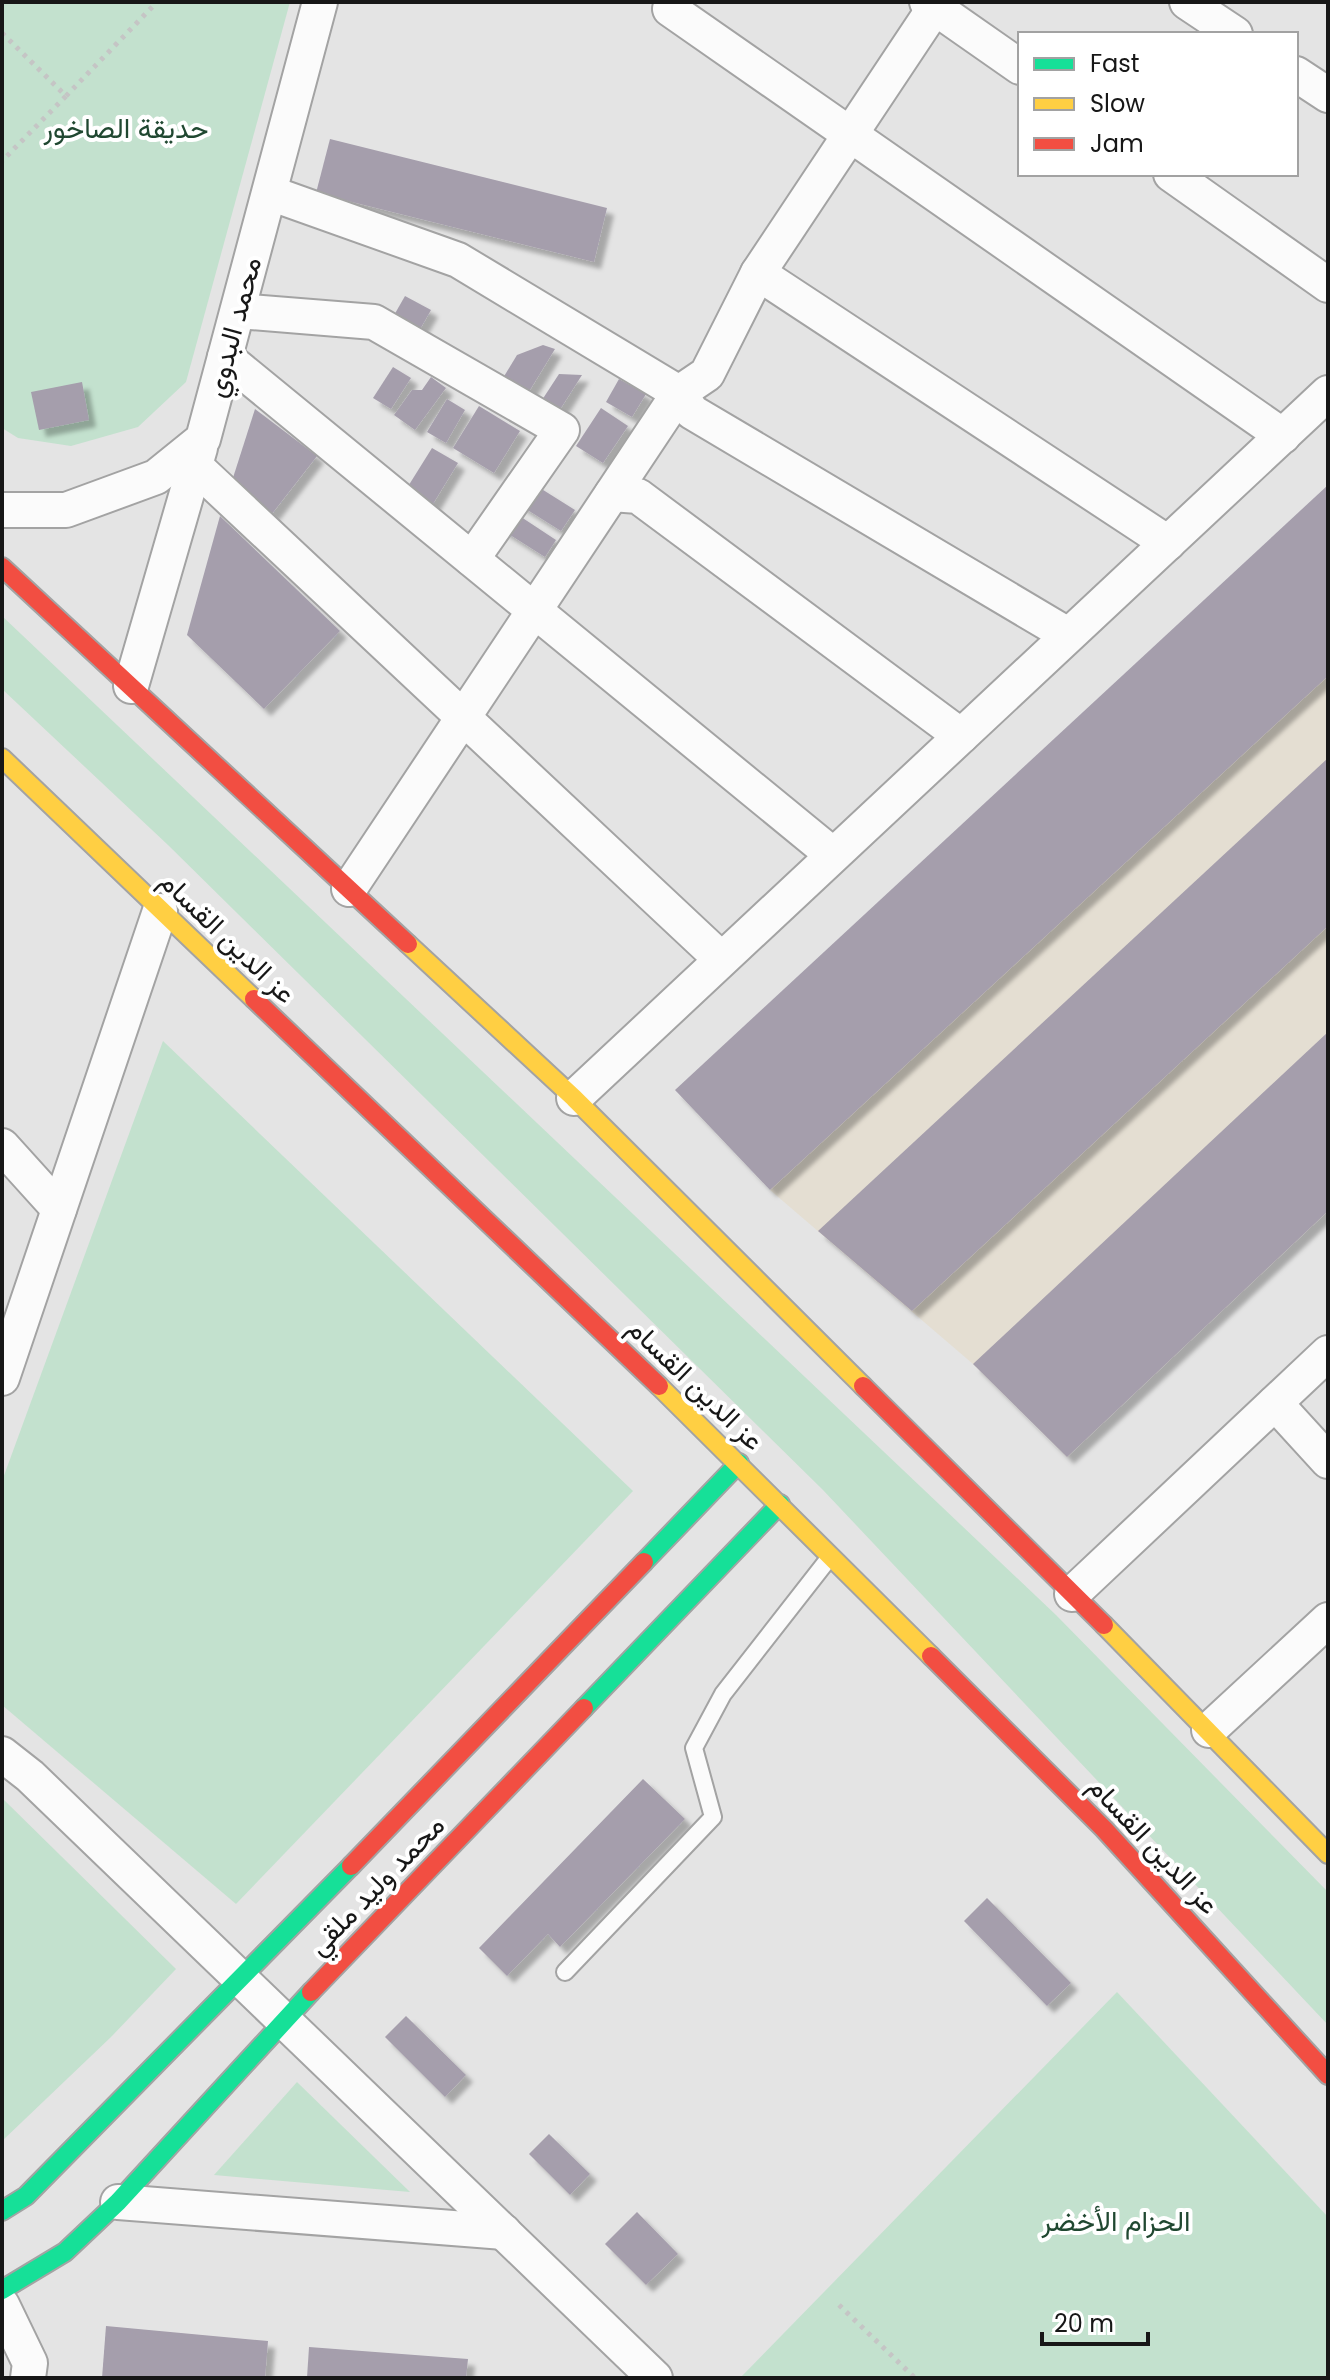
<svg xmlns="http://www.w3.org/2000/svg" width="1330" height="2380" viewBox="0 0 1330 2380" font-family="Poppins,Vazirmatn,sans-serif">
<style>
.industrial{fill:#e4ded2}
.green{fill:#c3e1ce}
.building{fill:#a59eac;filter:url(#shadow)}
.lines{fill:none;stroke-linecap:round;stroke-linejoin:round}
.lane-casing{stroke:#a3a3a3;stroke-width:20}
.street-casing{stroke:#a3a3a3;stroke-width:38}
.fast-casing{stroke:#a3a3a3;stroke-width:22}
.slow-casing{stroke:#a3a3a3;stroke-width:22}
.jam-casing{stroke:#a3a3a3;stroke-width:22}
.path{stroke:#c5c5c5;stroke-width:5;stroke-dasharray:4 6;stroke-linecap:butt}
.lane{stroke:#fbfbfb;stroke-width:16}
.street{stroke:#fbfbfb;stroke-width:34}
.fast{stroke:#16e098;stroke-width:18}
.slow{stroke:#ffcf43;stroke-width:18}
.jam{stroke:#f24e42;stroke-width:18}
.labels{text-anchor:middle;stroke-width:8;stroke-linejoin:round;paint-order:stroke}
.park-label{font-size:28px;fill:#204831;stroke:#fff}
.street-label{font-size:28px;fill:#171717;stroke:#fff}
</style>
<defs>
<filter id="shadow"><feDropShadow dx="7" dy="7" stdDeviation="2" flood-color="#0004"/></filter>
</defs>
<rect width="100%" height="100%" fill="#e4e4e4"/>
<!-- industrial -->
<path class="industrial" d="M1328 485V1211L1067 1457 973 1364 770 1190Z"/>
<!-- green -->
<g class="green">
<path d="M2 2H290L186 382 138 427 71 446 18 438 2 428Z"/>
<path d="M2 616 1056 1615 1328 1892V2025L823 1490 168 845 2 689Z"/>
<path d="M163 1041 633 1491 236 1904 2 1705V1481Z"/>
<path d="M2 1798 176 1969 111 2037 2 2141Z"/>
<path d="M1117 1992 1328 2217V2378H740Z"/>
<path d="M297 2082 410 2192 214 2175Z"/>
</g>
<!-- building -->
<g class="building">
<path d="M330 139 607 208 594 262 316 193Z"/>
<path d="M405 296 431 310 419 331 393 317Z"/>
<path d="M543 345 555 349 522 403 497 388 517 355Z"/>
<path d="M393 367 411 378 391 409 373 398Z"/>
<path d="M559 374 582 375 559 411 542 400Z"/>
<path d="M431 377 446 388 415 430 394 415 412 390H422Z"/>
<path d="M619 379 646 394 632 417 606 402Z"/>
<path d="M82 382 89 420 39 430 31 392Z"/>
<path d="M447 399 465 410 446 443 427 432Z"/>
<path d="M479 406 520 431 494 473 453 448Z"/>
<path d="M601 408 628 426 603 463 576 446Z"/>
<path d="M255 409 317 456 271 515 231 484Z"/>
<path d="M432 448 458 463 428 512 402 496Z"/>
<path d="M532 483 575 510 561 531 518 504Z"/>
<path d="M1328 485V676L770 1190 675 1090Z"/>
<path d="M512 511 556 540 545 557 496 526Z"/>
<path d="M220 516 340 631 264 709 187 635Z"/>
<path d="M1328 758V926L912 1311 818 1231Z"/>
<path d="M1328 1032V1211L1067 1457 973 1364Z"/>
<path d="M643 1779 685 1819 560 1947 548 1934 507 1976 479 1948Z"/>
<path d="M987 1898 1071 1983 1047 2006 964 1921Z"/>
<path d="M406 2016 466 2075 445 2097 385 2037Z"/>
<path d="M549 2134 590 2174 570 2195 529 2154Z"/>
<path d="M637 2212 678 2254 646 2285 605 2244Z"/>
<path d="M106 2326 268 2341 265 2378H102Z"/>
<path d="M309 2347 468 2359 466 2378H307Z"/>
</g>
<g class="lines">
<!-- lane casing -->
<g class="lane-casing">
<path id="lane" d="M565 1972 713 1817 694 1748 723 1694 830 1557"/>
</g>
<!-- street casing -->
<g class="street-casing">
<g id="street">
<path d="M927 2 1020 67"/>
<path d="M1187 2 1235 34"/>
<path d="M670 9 1283 436"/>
<path d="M1296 74 1328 95"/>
<path d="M1171 174 1328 285"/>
<path d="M270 193 458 260 679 393 692 412 1068 635"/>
<path d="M758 273 1168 543"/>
<path d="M238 311 374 322 562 430 472 559"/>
<path d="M225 357 833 855"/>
<path d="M195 466 721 959"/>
<path d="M612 494 638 496 961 736"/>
<path d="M2 510H66L156 477 203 439 320 2"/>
<path d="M131 686 200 448"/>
<path d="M349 889 679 393 707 374 758 273 935 7"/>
<path d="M574 1098 1328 393"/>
<path d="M2 1146 59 1209"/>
<path d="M2 1378 160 911"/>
<path d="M1275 1403 1328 1461"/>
<path d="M1072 1594 1328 1353"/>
<path d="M1209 1730 1328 1620"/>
<path d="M2 1754 30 1776 655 2378"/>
<path d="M118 2202 504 2232"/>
<path d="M2 2305 30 2363 28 2378"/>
</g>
</g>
<!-- fast casing -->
<g class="fast-casing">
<g id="fast">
<path d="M644 1562 739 1463"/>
<path d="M584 1708 780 1504"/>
<path d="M2 2211 26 2196 351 1866"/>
<path d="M2 2290 65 2252 118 2202 311 1992"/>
</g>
</g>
<!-- slow casing -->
<g class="slow-casing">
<g id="slow">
<path d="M2 758 254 999"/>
<path d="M408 944 574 1098 863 1386"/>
<path d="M659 1386 931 1656"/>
<path d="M1104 1625 1328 1854"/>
</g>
</g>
<!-- jam casing -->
<g class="jam-casing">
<g id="jam">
<path d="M2 567 408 944"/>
<path d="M254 999 659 1386"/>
<path d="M863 1386 1104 1625"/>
<path d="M931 1656 1104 1829 1328 2075"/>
<path d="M351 1866 644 1562"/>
<path d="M311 1992 584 1708"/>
</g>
</g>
<!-- path -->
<g class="path">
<path d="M2 33 66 96 2 161"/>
<path d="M66 96 157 2"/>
<path d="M839 2305 915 2378"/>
</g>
<!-- lane -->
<use href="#lane" class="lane"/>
<!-- street -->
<use href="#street" class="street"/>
<!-- fast -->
<use href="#fast" class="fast"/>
<!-- slow -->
<use href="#slow" class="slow"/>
<!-- jam -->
<use href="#jam" class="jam"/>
</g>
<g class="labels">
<!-- park labels -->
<g class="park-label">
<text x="126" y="138">حديقة الصاخور</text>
<text x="1116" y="2231">الحزام الأخضر</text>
</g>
<!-- street labels -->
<g class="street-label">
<text transform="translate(233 327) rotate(-75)" y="10">محمد البدوي</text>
<text transform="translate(228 937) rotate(44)" y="10">عز الدين القسام</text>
<text transform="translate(696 1384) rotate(44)" y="10">عز الدين القسام</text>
<text transform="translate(1154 1845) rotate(47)" y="10">عز الدين القسام</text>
<text transform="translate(376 1885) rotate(-46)" y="10">محمد وليد ملقي</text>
</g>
</g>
<!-- border -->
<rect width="1330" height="2380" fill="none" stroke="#171717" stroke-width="8"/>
<!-- legend -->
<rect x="1018" y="32" width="280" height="144" fill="#ffffff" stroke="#a2a2a2" stroke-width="2"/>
<rect x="1034" y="58" width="40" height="12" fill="#16e098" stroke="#a2a2a2" stroke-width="2"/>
<text x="1090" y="72" font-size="24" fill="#171717">Fast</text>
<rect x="1034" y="98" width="40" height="12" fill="#ffcf43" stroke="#a2a2a2" stroke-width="2"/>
<text x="1090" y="112" font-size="24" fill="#171717">Slow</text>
<rect x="1034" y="138" width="40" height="12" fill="#f24e42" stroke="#a2a2a2" stroke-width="2"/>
<text x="1090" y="152" font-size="24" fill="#171717">Jam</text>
<!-- scale -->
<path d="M1042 2332v12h106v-12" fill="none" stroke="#171717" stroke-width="4"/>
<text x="1054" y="2332" font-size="24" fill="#171717" stroke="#ffffff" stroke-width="6" paint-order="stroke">20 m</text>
</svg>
